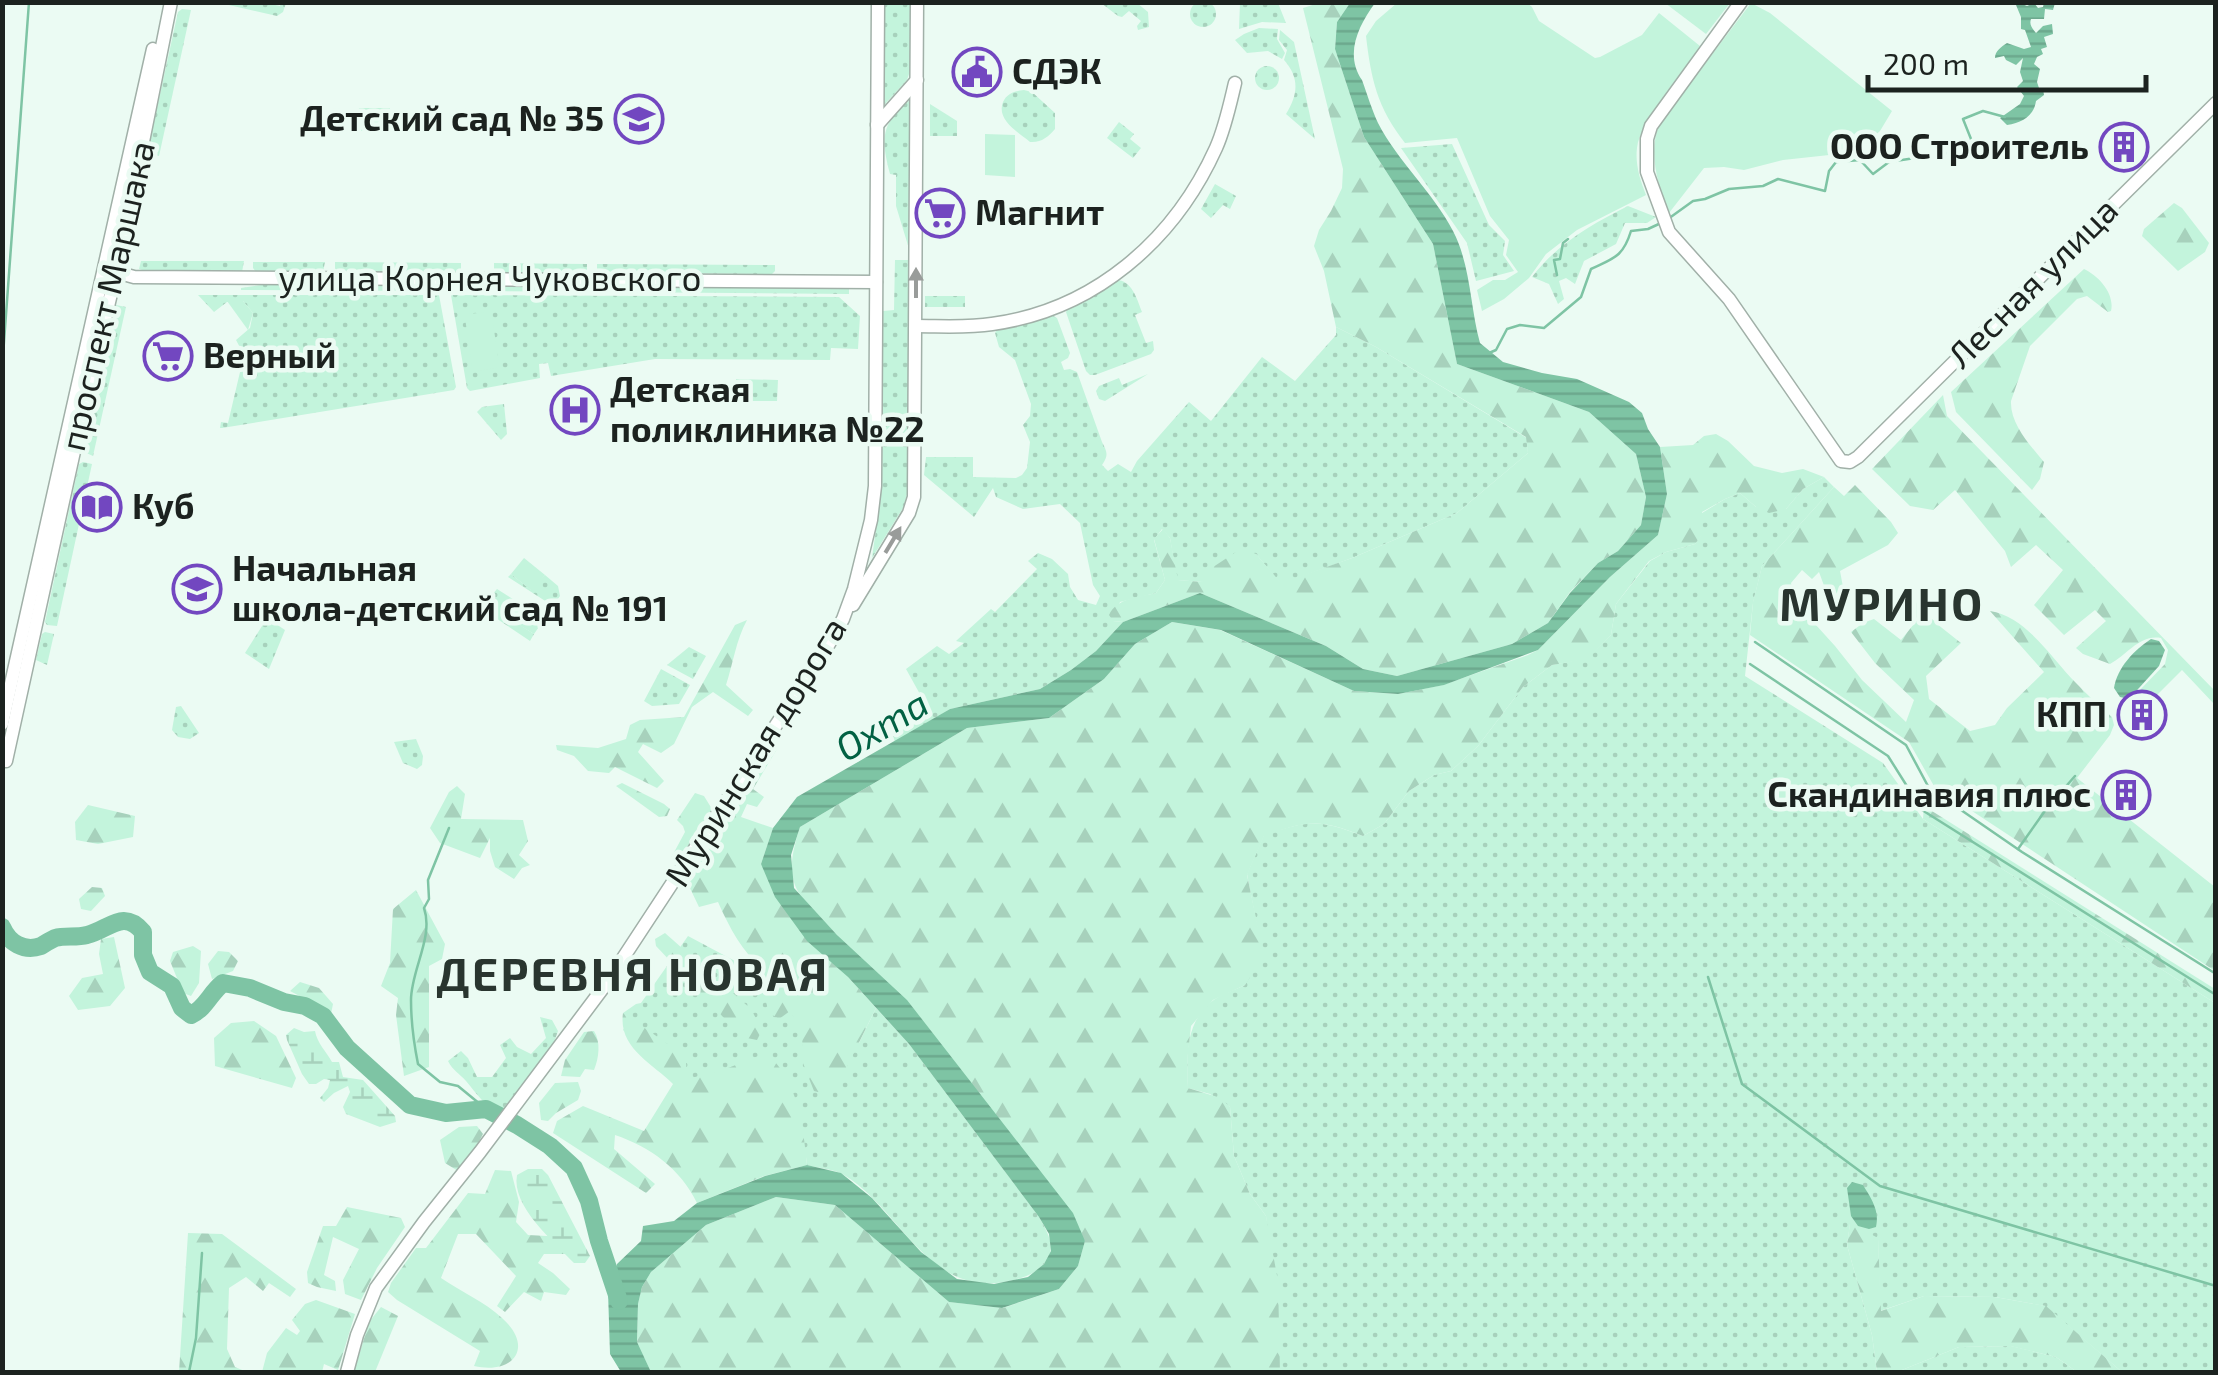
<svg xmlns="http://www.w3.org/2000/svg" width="2218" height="1375" viewBox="0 0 2218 1375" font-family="'Exo 2',sans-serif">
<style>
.grass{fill:url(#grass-dots)}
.forest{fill:url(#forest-firs)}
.wetland{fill:url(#wetland-marsh)}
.garden{fill:#c3f4dc}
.water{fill:url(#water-rules)}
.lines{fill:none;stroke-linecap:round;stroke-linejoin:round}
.stream{stroke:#7ec4a4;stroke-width:2.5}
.river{stroke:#7ec4a4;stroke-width:18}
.minor-casing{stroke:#a1b0a8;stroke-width:15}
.minor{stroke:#fff;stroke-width:12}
.oneway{fill:#999c9a}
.labels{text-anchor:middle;stroke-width:9;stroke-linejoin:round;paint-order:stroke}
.poi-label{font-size:35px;font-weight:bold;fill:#1c221f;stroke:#ebfbf3;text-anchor:start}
.street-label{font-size:35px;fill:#1c221f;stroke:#ebfbf3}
.water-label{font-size:38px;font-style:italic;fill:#026143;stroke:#ebfbf3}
.district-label{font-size:45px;font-weight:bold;letter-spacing:2.5px;fill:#29352f;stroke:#ebfbf3}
</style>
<defs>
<pattern id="grass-dots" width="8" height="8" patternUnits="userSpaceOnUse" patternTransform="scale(2.5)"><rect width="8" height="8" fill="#c3f4dc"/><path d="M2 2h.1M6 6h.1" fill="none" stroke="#a7d1bc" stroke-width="1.8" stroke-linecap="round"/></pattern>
<pattern id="forest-firs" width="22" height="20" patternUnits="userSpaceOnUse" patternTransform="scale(2.5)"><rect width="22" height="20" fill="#c3f4dc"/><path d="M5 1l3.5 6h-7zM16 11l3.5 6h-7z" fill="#a7d1bc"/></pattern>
<pattern id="wetland-marsh" width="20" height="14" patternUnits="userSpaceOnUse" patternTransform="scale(2.5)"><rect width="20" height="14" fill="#c3f4dc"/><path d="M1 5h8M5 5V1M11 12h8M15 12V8" fill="none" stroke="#a7d1bc"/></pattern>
<pattern id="water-rules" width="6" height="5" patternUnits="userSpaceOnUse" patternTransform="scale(2.5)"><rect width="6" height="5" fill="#7ec4a4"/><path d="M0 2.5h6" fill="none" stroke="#6ca88d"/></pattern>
</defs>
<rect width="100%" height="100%" fill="#ebfbf3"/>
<!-- grass -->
<g class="grass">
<circle cx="1203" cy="14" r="13"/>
<path d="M266 3 280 6 281 3H286L283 12 277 16 220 3Z"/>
<path d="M884 3H911V68L907 80 885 104 883 102Z"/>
<path d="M1101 3H1137L1148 12 1149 27 1138 30 1137 26 1141 21 1129 11 1122 17 1118 16Z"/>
<path d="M1240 3H1278L1286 23 1262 22 1239 29Z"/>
<path d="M182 9 191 10 159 156 150 154 148 149 178 12Z"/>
<path d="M1259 28 1278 29 1277 39 1285 53 1282 59 1268 51 1247 53 1235 40 1244 34Z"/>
<path d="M1280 30 1294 42 1315 139 1286 114C1298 95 1300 78 1284 60L1287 50 1279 40Z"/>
<circle cx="1267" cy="78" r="12"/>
<path d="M1024 90 1032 92 1055 113V129C1048 137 1041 143 1030 142 1018 132 996 120 1003 102 1007 93 1015 91 1024 90Z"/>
<path d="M910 100 911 101 910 252 896 206V175L890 174C881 139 880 124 910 100Z"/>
<path d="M930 104 957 121V136H930Z"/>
<path d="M359 108H390V125L382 131H354Z"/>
<path d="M1119 122 1134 134 1130 139 1141 148 1133 158 1107 138Z"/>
<path d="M1452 144 1489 225 1505 241 1503 255 1514 271 1476 281 1467 243 1401 148Z"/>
<path d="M1215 184 1236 196 1230 209 1223 205 1211 218 1201 209Z"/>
<path d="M1628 206 1656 217 1647 223H1625L1616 244 1584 261 1575 284 1566 278 1559 281 1564 299 1558 304 1549 284 1532 277C1557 244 1592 224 1628 206Z"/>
<path d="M895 260H910L908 491 903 508 872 558 882 486 883 311 894 310Z"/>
<path d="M141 261H244L242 272 145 271 139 269Z"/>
<path d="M253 262H325L323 272H256L253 268Z"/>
<path d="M335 262 461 263V269L457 273 338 272 335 269Z"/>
<path d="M494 263 587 264V270L583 275 494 274Z"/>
<path d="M597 264 775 265V271L772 274 600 273 597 270Z"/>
<path d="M1116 280C1132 280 1137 299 1142 312L1135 315 1146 343 1153 341 1154 350 1151 354 1095 375H1090L1086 371 1066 312 1069 306Z"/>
<path d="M268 284 438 285 440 289V291L241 290V288Z"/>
<path d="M493 285 849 287V294L493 291Z"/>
<path d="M198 295H439L456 387 454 390 222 428H220L221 422 228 423 244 355 236 340 250 328 253 313 243 301 227 302 214 312Z"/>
<path d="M451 295 839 297 860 316 858 349 831 348 830 360 655 359 551 376 548 363 539 364 540 378 470 391 467 388Z"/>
<rect x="925" y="296" width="40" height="11"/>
<path d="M116 305 126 307 93 456 82 451Z"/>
<path d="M1050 314 1057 318 1070 353 1068 358 1061 362 1064 370 1070 369 1077 372 1102 442C1107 452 1109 455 1102 465L1108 471 1118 464 1131 472 1137 461 1189 402 1211 421 1262 357 1295 381 1336 335V327L1376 347 1527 438 1528 453 1457 513 1352 558 1281 584 1256 554 1202 582 1177 580 1170 538 1162 529 1154 540 1165 580 1156 593 1120 602 1113 621 1123 622 1096 651 1071 670 1040 689 950 709 895 742 889 723 914 714 926 705 906 669 937 646 949 654 964 643 956 641 991 609 995 612 1037 569 1028 561 1038 553 1052 559 1068 574 1070 587 1078 600 1096 605 1100 596 1093 585 1080 523 1060 504 1023 509 996 497 993 488 974 517 924 475 926 457H973V477L1016 478 1022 475 1027 468 1030 442 1023 425 1030 416 1031 404 1015 360 999 347 995 333 999 327Z"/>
<path d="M1148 374 1105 401 1099 399 1096 391 1099 386 1119 378 1122 385Z"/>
<path d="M736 379 778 380 777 401H736Z"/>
<path d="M504 404 507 434 501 440 477 412 482 407Z"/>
<path d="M83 462 92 464 57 626 47 625 45 622 79 464Z"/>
<path d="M1824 477 1834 487 1762 566 1753 603 1745 676 1883 763 1923 819 2215 1003V1372H2122L2045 1306 1995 1297 1924 1296 1880 1311 1878 1239 1850 1224 1847 1245 1872 1335 1877 1372H1280L1266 1216 1250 1194 1234 1156 1230 1107 1210 1094 1188 1088C1186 1056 1185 1020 1215 999 1224 993 1235 990 1245 985L1258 931 1247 874 1264 835C1309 820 1319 819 1363 836L1384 824 1409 791 1434 775 1451 771 1478 746 1523 687 1552 665 1588 658 1611 635 1616 604 1650 561 1666 552 1695 544 1702 534V513L1725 499 1740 493 1756 507 1786 509 1803 489Z"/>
<path d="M511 574 531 590 545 575 558 586 560 596 553 606 508 577Z"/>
<path d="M497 589 516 601 507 617 534 634 530 641 481 608Z"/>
<path d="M267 618 285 630 269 669 245 653Z"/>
<path d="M45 632 54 634 47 665 36 660 42 634Z"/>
<path d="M689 647 706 656 693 679 667 665Z"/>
<path d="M661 669 690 685 679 704 652 706 644 701Z"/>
<path d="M181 706 199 733 190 739 178 737 172 730 176 707Z"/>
<path d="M416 739 423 756 422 765 417 769 403 763 394 742Z"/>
<path d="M688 936 812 1002 859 1043 876 1008 909 1044 1039 1217C1048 1233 1058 1249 1043 1265 1033 1275 1022 1278 1009 1281 928 1299 901 1209 844 1175 834 1169 818 1168 807 1165L806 1157 782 1156 623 1030 630 1019 623 1013 636 1004 641 1003Z"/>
<path d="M540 1017 552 1020 558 1031 553 1045 499 1114C484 1105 477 1094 466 1081 459 1073 453 1071 448 1061L461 1051 468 1058 477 1077H492L506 1058 500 1045 510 1038 517 1047 531 1054 546 1038Z"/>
<path d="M2011 1346 2056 1357 2077 1372H1897L1959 1347Z"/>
</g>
<!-- forest -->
<g class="forest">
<path d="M1319 3H1350L1337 22 1335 49 1364 137 1433 244 1457 364 1589 412 1636 454 1646 497 1641 525 1618 551 1598 563 1570 592 1548 623 1512 644 1397 676 1363 669 1326 646 1200 593 1123 622 1113 621 1109 615C1117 598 1139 597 1156 593L1165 580 1154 539 1163 529 1170 538 1178 580 1202 582 1204 573 1242 548 1256 554 1281 583 1352 558 1457 513 1528 453 1526 437 1376 347 1336 327 1324 271 1314 246 1319 230 1331 211 1342 188 1343 169 1303 8Z"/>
<path d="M2174 203 2182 208 2209 243 2205 252 2178 271 2142 236 2144 229Z"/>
<path d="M2084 269C2099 276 2115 294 2111 311L2108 312 2087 296 2077 299 2030 346 2011 401C2010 424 2030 445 2044 462L2040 479 2032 490 1956 412 1951 392Z"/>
<path d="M1943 395 1947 416 2215 691V705L2182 670 2148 704 2137 693 2165 664 2168 650 2161 638C2140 634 2127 655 2110 664L2083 654 2076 648 2106 621 2095 610 2064 635 2034 605 2063 570 2036 545 2011 567 2005 551 1955 490 1933 510 1910 506 1872 469Z"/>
<path d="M1716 434 1728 441 1754 466 1782 473 1803 469 1824 477 1803 489 1786 509 1769 513 1756 507 1740 493 1725 499 1702 512V535L1695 544 1666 552 1649 561 1616 604 1611 635 1588 659 1552 665 1523 687 1478 746 1451 771 1434 775 1409 791 1384 824 1363 836C1319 819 1309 820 1264 836L1247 875 1264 956 1245 985 1213 1000 1191 1026 1187 1062 1188 1088 1221 1098 1230 1107 1234 1156 1250 1194 1266 1216 1278 1281 1280 1372H651L637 1343 638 1304 642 1287 651 1272 706 1225 776 1197 835 1205 949 1302 1003 1308 1059 1289 1078 1266 1085 1241 837 935C798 893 780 888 800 827L967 728 1049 718 1104 679 1135 644 1172 622 1220 630 1354 691 1398 694 1443 685 1528 655 1538 650 1610 577 1658 535 1667 494 1660 447 1693 445 1704 436Z"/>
<path d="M1855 485 1891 522 1898 533 1888 545 1840 571 1843 587 1830 602 1819 572 1812 579 1802 570 1791 583 1796 603 1835 646 1862 680 1906 722 1914 700 1875 663 1851 632 1863 623 1874 619 1901 640 1918 619 1903 606 1909 595 1937 624 1961 643 1926 676 1929 699 1970 731 1995 725 2007 708 2044 672 1990 611C2026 616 2052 659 2076 683 2087 695 2100 706 2112 717L2114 725 2110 735 2077 778 2215 887V971L1934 786 1909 742 1750 635 1753 602 1762 566 1834 487 1844 496Z"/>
<path d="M747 620C736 640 733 664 726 685L753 710 748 716 713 692 692 707 674 744 661 753 643 744 638 752 664 781 657 788 615 767 609 773 588 771 574 756 557 750 556 745 598 748 626 739 630 725 640 720 684 717 735 625Z"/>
<path d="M773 748 777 749 753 789 764 797 757 807 747 804 741 817 773 828 761 864 848 977 876 1008 842 1077 826 1094 814 1091 803 1063 802 1033 790 1011 779 1019 769 1013 765 998 764 971C742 951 730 929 718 902L699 907 687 882Z"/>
<path d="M622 783 664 804 670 809 667 816 659 817 616 786Z"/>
<path d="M457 786 465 794 461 819 523 820 528 841 519 855 530 865 522 868 514 879 495 867 490 851V838L480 858 440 843 430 828 449 792Z"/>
<path d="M695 793 704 796 712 809 682 859 676 862 671 858 685 832 683 826 677 820Z"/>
<path d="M88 805 135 816 133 837 98 844 76 840 75 822Z"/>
<path d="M1924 806 2215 989V1003L1923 819Z"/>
<path d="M92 887 102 888 105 896 91 911 81 909 79 899Z"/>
<path d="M416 890 445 944 442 959 429 966V1067L404 1076 396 1015 398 998 381 986 390 963 393 909Z"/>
<path d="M665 933 751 1009 762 1030 757 1040 742 1037 656 946 655 939Z"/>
<path d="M114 937 125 988 110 1006 78 1010 69 996 82 978 103 974 99 954 101 939Z"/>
<path d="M193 946 201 951 199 983 191 996 183 993 170 961 173 952Z"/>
<path d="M218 951 229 952 238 961 233 971 212 979 208 964Z"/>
<path d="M300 982 319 988 333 1004 330 1019 313 1003 290 991Z"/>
<path d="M623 1013 678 1051 686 1062 687 1079 723 1070 766 1053C798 1080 803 1125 807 1165L764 1176 697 1203C680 1168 650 1147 615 1135L614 1149 655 1184 646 1193 553 1133 557 1121 583 1106 644 1131 673 1084C652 1063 618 1048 623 1013Z"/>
<path d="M254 1021 276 1036 296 1078 292 1088 215 1066 214 1038 231 1023Z"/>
<path d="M594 1031C601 1042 599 1058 594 1070L585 1069 580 1077 561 1076 565 1060 584 1032Z"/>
<path d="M578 1082 581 1091 578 1100 556 1113 548 1121 541 1120 539 1103 555 1083Z"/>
<path d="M477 1126 483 1134 475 1149 458 1171 445 1163 440 1140 459 1127Z"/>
<path d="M495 1170 511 1171 519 1202 516 1222 528 1235 566 1237 572 1254H544L538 1263 553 1273 570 1289 566 1295 544 1292 541 1301 524 1292 505 1312 497 1306 516 1276 476 1234H458L441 1278C460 1291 485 1302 502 1318 534 1346 515 1375 474 1366L480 1351 397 1300 388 1292 391 1283 416 1248H426L468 1193 485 1194Z"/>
<path d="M347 1207 401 1218 405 1227 377 1268 361 1300 345 1294 343 1280 359 1249 333 1237 324 1275 335 1281 336 1291 317 1287 308 1283 307 1272 323 1226H336Z"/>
<path d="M1850 1223 1878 1238 1881 1311 1924 1296 1995 1297 2046 1306 2122 1372H2077L2056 1357 2010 1346 1959 1347 1897 1372H1877L1872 1335 1847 1245Z"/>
<path d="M188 1233 222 1234 296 1289 290 1297 269 1283 263 1291 246 1277 229 1288 227 1349 235 1367 247 1372H179Z"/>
<path d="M316 1300 355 1314 338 1370 324 1364 322 1372H262L267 1353 286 1328 297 1335 300 1331 292 1320 305 1304Z"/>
<path d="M381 1307 398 1316 375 1372H354L369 1322Z"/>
</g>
<!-- wetland -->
<g class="wetland">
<path d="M294 1028 304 1032 315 1031C317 1043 326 1051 332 1062H339L343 1077 363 1080 395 1116 396 1122 380 1127 346 1114 343 1107 350 1092 348 1086 334 1093 324 1102 320 1098 328 1088 330 1080 324 1079 316 1084H309L302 1074 287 1040 286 1035Z"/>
<path d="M528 1169H542L548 1175 590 1256 585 1263H574C554 1242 511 1206 517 1175Z"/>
</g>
<!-- garden -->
<g class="garden">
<path d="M1526 2 1532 7 1539 21 1595 58 1600 57 1642 35 1659 13 1700 46C1684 72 1640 120 1637 148 1635 164 1640 180 1646 195L1577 230 1546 254 1529 278 1504 299 1482 311 1477 290 1493 280H1505L1518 272 1506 255 1509 240 1490 216 1457 138 1405 143C1377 107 1371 79 1366 36L1376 21 1397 3Z"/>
<path d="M1665 3H1730L1706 34Z"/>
<path d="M1751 3 1770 13 1892 111 1880 131 1857 152 1783 160 1744 170 1724 167 1704 168 1669 213C1658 185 1647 152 1660 123Z"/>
<path d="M985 134 1015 135V177L985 175Z"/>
<path d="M227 301H243L253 313 248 330Z"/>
<path d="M486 312 492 316 499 364 496 368 478 371 472 366 465 318 469 314Z"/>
<path d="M524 558 545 575 532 591 511 574Z"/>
<path d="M516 601 545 618 534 634 506 617Z"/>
</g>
<!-- water -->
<g class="water">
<path d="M1350 3H1375C1359 25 1344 54 1362 80 1367 94 1372 110 1378 123 1398 162 1433 192 1453 231 1471 266 1470 307 1480 343L1503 362 1542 373 1577 379 1629 402 1642 413 1648 429 1660 447 1667 494 1658 535 1610 577 1538 650 1444 685 1398 694 1354 691 1221 630 1172 622 1135 644 1104 679 1049 718 967 728 800 827 791 855 794 888 837 935 907 1000 1073 1213 1085 1241 1078 1266 1059 1289 1002 1308 949 1302 835 1205 776 1197 706 1225 651 1272 642 1287 638 1304 637 1342 651 1372H621L610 1354 608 1291 617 1264 641 1241 643 1226 674 1221 697 1203 765 1176 807 1165 841 1173 872 1198 921 1252 957 1279 994 1284 1028 1277 1044 1264 1051 1251 1049 1234 1039 1217 909 1044 848 977 807 941 775 897 761 864 773 828 797 797 950 709 1040 689 1071 670 1096 651 1123 622 1200 593 1326 646 1363 669 1397 676 1512 644 1548 623 1570 593 1598 563 1618 551 1641 525 1646 497 1636 454 1589 412 1457 364 1433 244 1364 137 1335 49 1337 22Z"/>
<path d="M2034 3 2038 8 2043 7 2044 3H2055L2053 10 2045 9 2044 19H2031C2029 25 2032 28 2036 33L2043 26 2052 24 2053 34 2044 37 2047 47 2041 49 2043 54 2037 57 2034 64 2040 69 2037 82 2039 88 2043 89 2044 95 2036 101C2034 116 2022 123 2007 125L2000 118 2020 104 2024 96 2017 87 2023 81 2020 72 2023 58 2016 65 2006 60 2004 56 1995 58C1995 51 2001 47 2007 43L2024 49 2031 47 2025 30 2021 29V17L2016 5 2022 4 2027 6Z"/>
<path d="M2151 639 2159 641 2165 650 2159 666 2129 699 2120 697 2114 688C2117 668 2134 650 2151 639Z"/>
<path d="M1852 1182 1863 1185C1871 1198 1880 1211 1876 1227L1869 1229 1858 1226 1851 1216 1847 1188Z"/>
</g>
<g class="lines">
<!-- stream -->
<g class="stream">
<path d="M1668 219 1693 201 1705 199 1729 189 1763 186 1778 179 1825 191 1829 171 1836 162 1860 160 1873 174 1889 162 1960 151 1971 139 1963 119 1983 111 2005 117"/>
<path d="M1557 275 1554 260 1560 259 1563 243 1568 239"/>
<path d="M1489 353 1496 350 1507 329 1520 325 1544 328 1581 297 1591 269C1614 258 1623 257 1631 231L1648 229 1661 223"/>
<path d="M2 369 29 2"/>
<path d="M1755 642 1906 745 1929 788 2022 852 2216 974"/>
<path d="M1750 664 1888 756 1922 810 2216 995"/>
<path d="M449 828 428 880 429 899 424 908C434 937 411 970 411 1000 411 1021 414 1044 418 1064L440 1082 458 1086 486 1109"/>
<path d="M2018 849 2047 808 2075 776"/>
<path d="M1708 977 1742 1084 1880 1186 2216 1286"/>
<path d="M189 1372 196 1338 202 1253"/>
</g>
<!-- river -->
<path class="river" d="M2 927C9 943 24 952 41 946 44 944 51 940 55 938 65 935 76 938 87 935 109 930 123 908 143 932V955L150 972 172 986 182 1008 191 1015C206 1008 210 993 223 983L250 988 284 1002 305 1006 323 1016 347 1048 410 1105 446 1113 486 1109 517 1125 550 1146 574 1168 589 1201 599 1241 619 1301"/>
<!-- minor casing -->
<g class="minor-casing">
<g id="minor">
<path d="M1741 2 1651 126 1647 139V172L1669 232 1729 299 1841 461 1850 462 1858 457 2216 103"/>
<path d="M877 125 917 80"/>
<path d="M105 269 134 277 876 282"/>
<path d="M916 326C941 326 967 328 992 324 1094 310 1174 241 1216 148 1225 128 1230 104 1235 83"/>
<path d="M853 605 909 513 914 497 917 2"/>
<path d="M2 724 153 49"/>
<path d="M2 760 6 761 73 456 121 251 171 2"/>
<path d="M347 1372 357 1335 376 1288 424 1222 480 1152 606 984 826 649 843 619 854 589 871 520 875 486 878 2"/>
</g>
</g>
<!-- minor -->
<use href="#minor" class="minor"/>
</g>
<!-- one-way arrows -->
<defs><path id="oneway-solid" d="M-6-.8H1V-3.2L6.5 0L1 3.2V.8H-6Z" transform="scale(2.5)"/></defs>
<g class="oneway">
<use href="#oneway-solid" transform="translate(916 283) rotate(-90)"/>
<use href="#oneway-solid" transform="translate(893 540) rotate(-59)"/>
</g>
<!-- icons -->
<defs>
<g id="civic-ring" transform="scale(2.5)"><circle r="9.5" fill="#ebfbf3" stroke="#7247c0" stroke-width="1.5"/><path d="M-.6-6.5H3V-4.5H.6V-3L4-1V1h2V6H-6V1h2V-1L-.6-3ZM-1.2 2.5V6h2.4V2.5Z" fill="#7247c0"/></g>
<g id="school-ring" transform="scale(2.5)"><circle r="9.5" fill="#ebfbf3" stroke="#7247c0" stroke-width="1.5"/><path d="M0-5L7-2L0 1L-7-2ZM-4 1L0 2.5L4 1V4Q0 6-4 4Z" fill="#7247c0"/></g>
<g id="building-ring" transform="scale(2.5)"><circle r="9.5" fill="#ebfbf3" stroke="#7247c0" stroke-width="1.5"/><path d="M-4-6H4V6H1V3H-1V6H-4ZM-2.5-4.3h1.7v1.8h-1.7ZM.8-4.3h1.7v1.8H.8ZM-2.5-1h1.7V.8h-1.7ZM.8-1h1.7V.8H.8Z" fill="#7247c0"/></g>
<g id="supermarket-ring" transform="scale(2.5)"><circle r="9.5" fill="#ebfbf3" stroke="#7247c0" stroke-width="1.5"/><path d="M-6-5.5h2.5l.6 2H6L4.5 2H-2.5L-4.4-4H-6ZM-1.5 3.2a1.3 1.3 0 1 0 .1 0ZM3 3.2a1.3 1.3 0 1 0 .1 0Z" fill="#7247c0"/></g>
<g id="hospital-ring" transform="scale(2.5)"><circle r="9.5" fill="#ebfbf3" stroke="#7247c0" stroke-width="1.5"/><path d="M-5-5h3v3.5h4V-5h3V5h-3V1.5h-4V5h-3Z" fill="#7247c0"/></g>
<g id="library-ring" transform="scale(2.5)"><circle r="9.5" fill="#ebfbf3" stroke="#7247c0" stroke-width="1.5"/><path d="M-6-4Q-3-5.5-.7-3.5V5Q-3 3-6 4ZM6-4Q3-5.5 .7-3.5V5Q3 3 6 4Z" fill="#7247c0"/></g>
</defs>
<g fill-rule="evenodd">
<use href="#civic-ring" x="977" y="72"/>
<use href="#school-ring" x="639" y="119"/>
<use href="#building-ring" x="2124" y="147"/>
<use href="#supermarket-ring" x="940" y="213"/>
<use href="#supermarket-ring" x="168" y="356"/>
<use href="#hospital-ring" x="575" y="410"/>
<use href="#library-ring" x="97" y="507"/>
<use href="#school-ring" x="197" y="589"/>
<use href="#building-ring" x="2142" y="715"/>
<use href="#building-ring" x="2126" y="795"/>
</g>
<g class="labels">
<!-- poi labels -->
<g class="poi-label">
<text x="1012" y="84">СДЭК</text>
<text x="604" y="131" text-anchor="end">Детский сад № 35</text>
<text x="2089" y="159" text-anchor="end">ООО Строитель</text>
<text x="975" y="225">Магнит</text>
<text x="203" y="368">Верный</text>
<text x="610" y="402">Детская<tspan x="610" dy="40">поликлиника №22</tspan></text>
<text x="132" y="519">Куб</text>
<text x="232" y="581">Начальная<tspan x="232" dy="40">школа-детский сад № 191</tspan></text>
<text x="2107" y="727" text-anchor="end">КПП</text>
<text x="2091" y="807" text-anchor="end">Скандинавия плюс</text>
</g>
<!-- street labels -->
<g class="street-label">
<text x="490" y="291">улица Корнея Чуковского</text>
<text transform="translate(2033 283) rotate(-45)" y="12">Лесная улица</text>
<text transform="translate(108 296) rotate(-77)" y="12">проспект Маршака</text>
<text transform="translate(756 752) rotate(-58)" y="12">Муринская дорога</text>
</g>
<!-- water labels -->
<g class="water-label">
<text transform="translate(882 726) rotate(-31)" y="13">Охта</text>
</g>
<!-- district labels -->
<g class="district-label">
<text x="1882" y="621">МУРИНО</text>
<text x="633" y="991">ДЕРЕВНЯ НОВАЯ</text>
</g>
</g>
<!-- border -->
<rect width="2218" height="1375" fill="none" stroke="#1c221f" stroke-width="10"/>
<!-- scale -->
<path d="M1868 75v15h278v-15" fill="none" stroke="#1c221f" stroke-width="5"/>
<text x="1883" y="75" font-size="30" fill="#1c221f" stroke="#ebfbf3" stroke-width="8" paint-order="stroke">200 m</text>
</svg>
